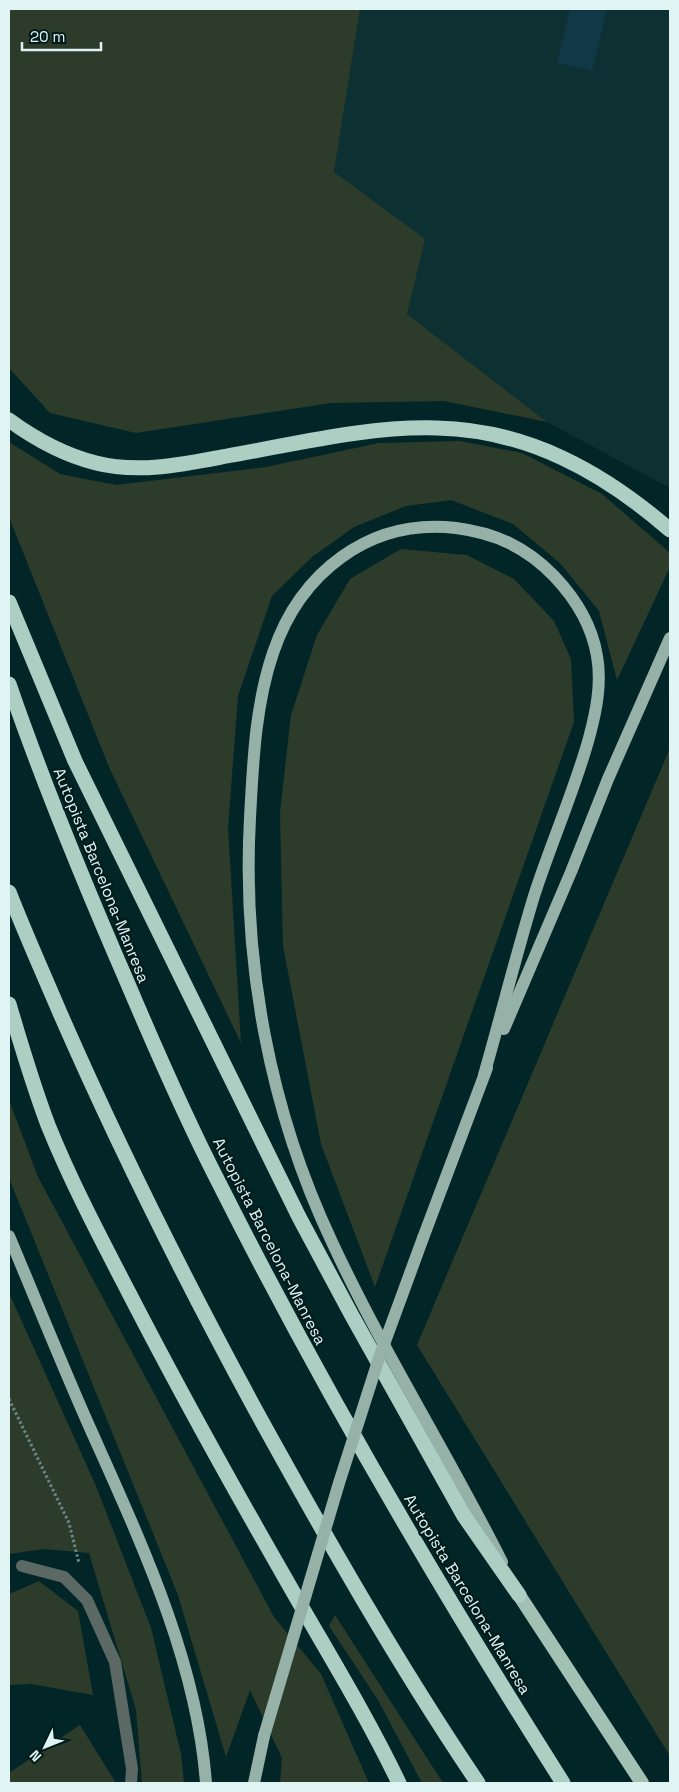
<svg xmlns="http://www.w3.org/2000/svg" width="679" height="1792" viewBox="0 0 679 1792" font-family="'Space Grotesk',sans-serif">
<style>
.built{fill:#0d3132}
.green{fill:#2d3b2b}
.building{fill:#113846}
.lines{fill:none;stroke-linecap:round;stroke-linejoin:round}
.path{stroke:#6b8787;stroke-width:3;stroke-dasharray:2.5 2.5;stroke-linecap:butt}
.service{stroke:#5b6863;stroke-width:12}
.primary{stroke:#96b1a7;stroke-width:12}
.trunk{stroke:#a2c0b4;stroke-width:14}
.motorway{stroke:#adcec2;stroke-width:15}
.primary-bridge{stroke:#96b1a7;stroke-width:12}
.labels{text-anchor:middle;stroke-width:4.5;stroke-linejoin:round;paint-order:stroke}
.street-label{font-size:16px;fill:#e1f4f4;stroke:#021c1c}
</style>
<rect width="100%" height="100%" fill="#022627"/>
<!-- built -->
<path class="built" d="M360 9H670V488L547 422 407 314 424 239 334 172Z"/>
<!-- green -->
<g class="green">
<path d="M9 9H360L334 172 425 239 407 314 547 422 444 401 331 403 136 433 50 413 9 368Z"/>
<path d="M460 441 522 453 602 494 670 553V567L617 680 599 611 560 563 513 524 451 500 406 506 354 527 312 557 272 596 238 696 228 828 241 1043 109 767 9 517V442L60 474 116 485 266 467 379 443Z"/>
<path d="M401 549 467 555 514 579 554 621 571 659 574 722 375 1287 321 1144 283 946 280 813 291 715 317 635 350 579Z"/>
<path d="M670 748V1756L417 1345Z"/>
<path d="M9 1100 38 1177 274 1617 321 1674 369 1783H280L282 1758 250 1690 226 1757 178 1595 9 1178Z"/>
<path d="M9 1293 96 1486 151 1628 181 1754 184 1783H142L136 1710 89 1553 44 1549 9 1554Z"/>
<path d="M39 1581 78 1611 93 1695 31 1684 9 1685V1594Z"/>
<path d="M335 1615 443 1783H422L378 1700 329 1626Z"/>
<path d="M80 1725 116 1783H9V1773Z"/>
</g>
<!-- building -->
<path class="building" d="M570 9H607L592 71 557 63Z"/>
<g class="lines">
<!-- path -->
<path class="path" d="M9 1399 69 1523 79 1563"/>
<!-- service -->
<path class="service" d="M22 1566 64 1577 87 1600 115 1662 132 1769 131 1783"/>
<!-- primary -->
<g class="primary">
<path d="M504 1029 571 872 608 779 670 638"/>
<path d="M484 1075C501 1016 516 955 534 896 551 843 574 792 589 738 596 712 602 684 597 656 592 626 575 598 554 576 526 547 495 533 456 528 369 518 300 573 273 653 255 706 253 763 250 818 242 962 270 1111 332 1242 383 1352 448 1454 502 1562"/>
<path d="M9 1236C36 1300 62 1365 90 1428 140 1540 197 1660 206 1783"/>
<path d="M423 1238 487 1068"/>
<path d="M254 1783 264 1736"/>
</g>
<!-- trunk -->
<path class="trunk" d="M519 1595 642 1783"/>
<!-- motorway -->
<g class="motorway">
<path d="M9 420C35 439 64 455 96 463 139 474 185 464 227 456 296 444 367 426 437 428 528 430 603 472 670 530"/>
<path d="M9 602 75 761 299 1217 351 1314 464 1516 519 1595"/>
<path d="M9 684C44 786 85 885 128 984 156 1050 185 1117 218 1181 322 1388 439 1588 563 1783"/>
<path d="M9 892C25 933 43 973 60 1013 119 1148 185 1280 255 1409 325 1536 397 1663 478 1783"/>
<path d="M9 1004C21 1045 33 1085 48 1125 71 1182 100 1237 128 1291 178 1388 230 1482 284 1576 323 1645 365 1712 399 1783"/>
</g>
<!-- primary-bridge -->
<path class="primary-bridge" d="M264 1736 339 1483 379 1358 423 1238"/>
</g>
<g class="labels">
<!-- street labels -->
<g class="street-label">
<text transform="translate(102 875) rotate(68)" y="6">Autopista Barcelona-Manresa</text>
<text transform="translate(270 1241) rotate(63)" y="6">Autopista Barcelona-Manresa</text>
<text transform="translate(468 1594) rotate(59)" y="6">Autopista Barcelona-Manresa</text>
</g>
</g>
<!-- border -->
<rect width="679" height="1792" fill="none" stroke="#e1f4f4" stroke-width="20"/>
<!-- north arrow -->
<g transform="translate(45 1747) rotate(227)" stroke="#021c1c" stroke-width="4" paint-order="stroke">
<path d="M0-4L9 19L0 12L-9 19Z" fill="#e1f4f4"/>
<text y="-8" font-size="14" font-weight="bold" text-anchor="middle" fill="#e1f4f4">N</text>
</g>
<!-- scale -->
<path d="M22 42v8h79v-8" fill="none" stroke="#e1f4f4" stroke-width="2.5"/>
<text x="30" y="42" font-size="15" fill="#e1f4f4" stroke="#021c1c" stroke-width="4" paint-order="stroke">20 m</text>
</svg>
